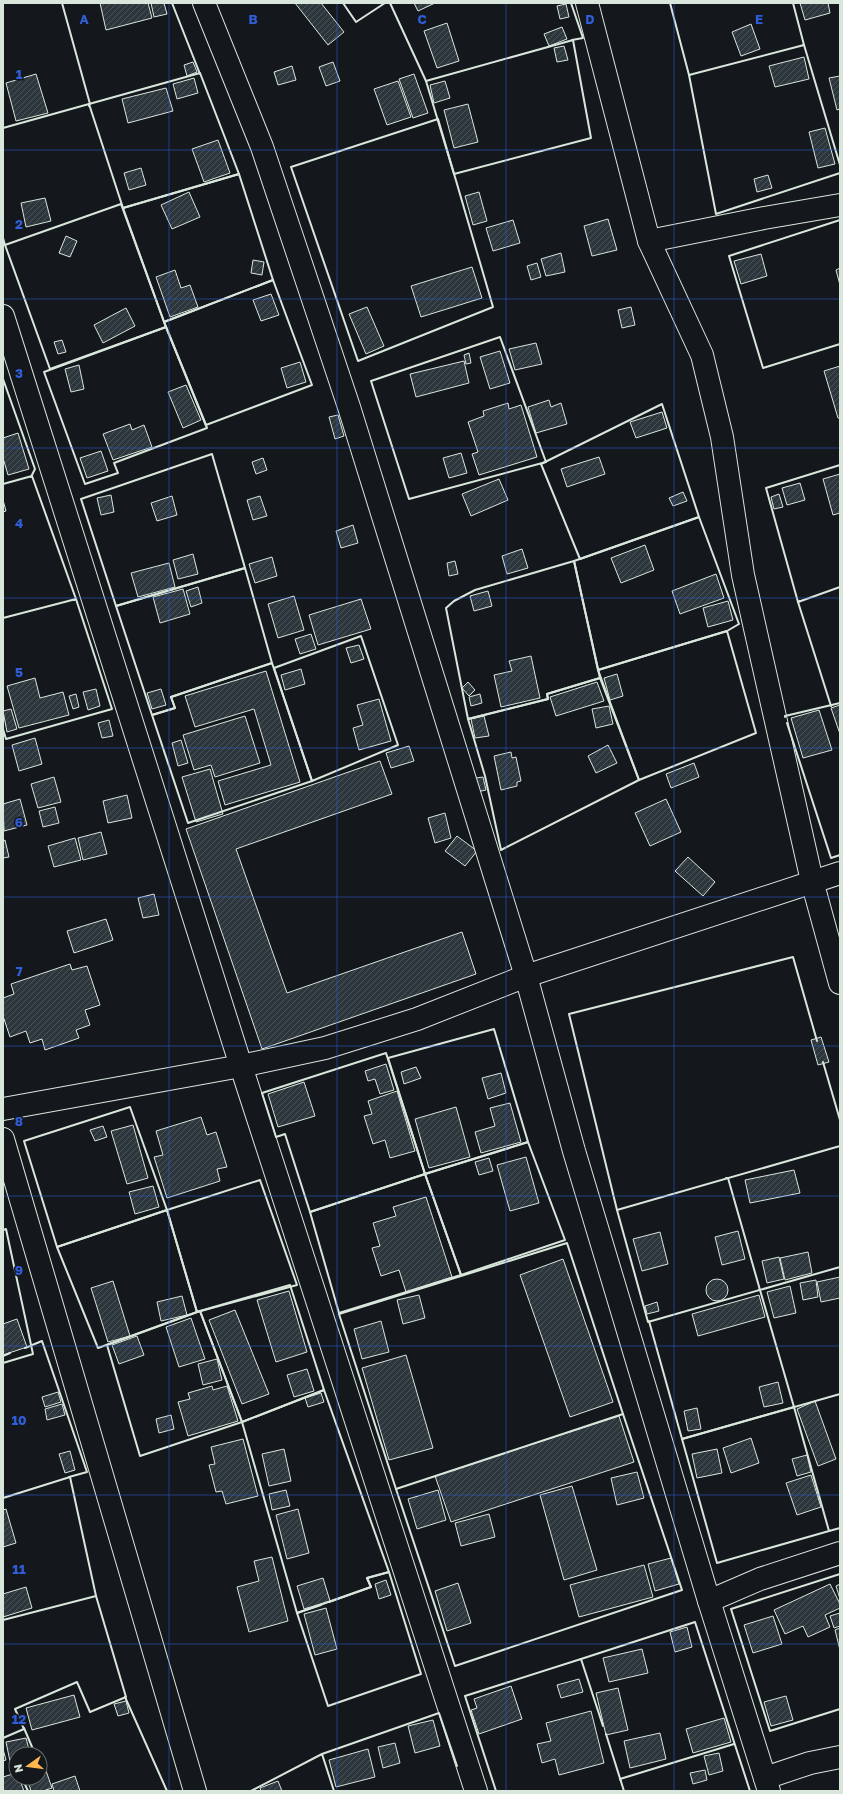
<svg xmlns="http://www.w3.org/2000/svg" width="843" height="1794" viewBox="0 0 843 1794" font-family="'Golos Text',sans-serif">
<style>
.building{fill:url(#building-hatch);stroke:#d8e6dc}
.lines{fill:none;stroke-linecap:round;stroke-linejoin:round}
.minor-casing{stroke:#d8e6dc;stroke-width:24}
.minor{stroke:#14181c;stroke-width:22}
.wall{stroke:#d8e6dc;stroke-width:2}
.grid{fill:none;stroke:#305dd8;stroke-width:1;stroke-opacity:0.55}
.grid-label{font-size:13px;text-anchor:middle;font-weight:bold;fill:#305dd8;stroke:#14181c;stroke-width:3;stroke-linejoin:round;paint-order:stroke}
</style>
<defs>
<pattern id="building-hatch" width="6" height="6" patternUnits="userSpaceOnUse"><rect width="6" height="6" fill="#2c363c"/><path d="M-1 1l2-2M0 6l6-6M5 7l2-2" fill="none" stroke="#4a5358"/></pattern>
</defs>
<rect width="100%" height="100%" fill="#14181c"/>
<!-- building -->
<g class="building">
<path d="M100 3H148L152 18 106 30Z"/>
<path d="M151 3H164L167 14 154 17Z"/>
<path d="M295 3H321L344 32 328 45Z"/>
<path d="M414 3H435L418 11Z"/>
<path d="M800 3H828L830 13 805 20Z"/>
<path d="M566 4 569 17 560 19 557 6Z"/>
<path d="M447 23 459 61 437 68 424 31Z"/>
<path d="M751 24 760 49 741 56 732 32Z"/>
<path d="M562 27 567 39 549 46 544 34Z"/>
<path d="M564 46 568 60 557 62 554 48Z"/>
<path d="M804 57 809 79 775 87 769 66Z"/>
<path d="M193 62 197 72 187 76 184 65Z"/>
<path d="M333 62 340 81 326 86 319 67Z"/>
<path d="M292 66 296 80 278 85 274 72Z"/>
<path d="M36 74 48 113 16 121 6 83Z"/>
<path d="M414 74 428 113 413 118 399 79Z"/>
<path d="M840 76V109L837 110 829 78Z"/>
<path d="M194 78 198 93 177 99 173 84Z"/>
<path d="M398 81 411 117 387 125 374 89Z"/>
<path d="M445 81 450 98 434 103 430 85Z"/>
<path d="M166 88 173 111 128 123 122 99Z"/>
<path d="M468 104 478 142 454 148 444 110Z"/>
<path d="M825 128 835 164 818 168 809 132Z"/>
<path d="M218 140 230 173 204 182 192 149Z"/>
<path d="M141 168 146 185 129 190 124 173Z"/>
<path d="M768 175 772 188 757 192 754 179Z"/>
<path d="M189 192 200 217 172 229 161 205Z"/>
<path d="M479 192 487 221 473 225 465 196Z"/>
<path d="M45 198 51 221 26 227 21 203Z"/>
<path d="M608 219 617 250 592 256 584 226Z"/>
<path d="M513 220 520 243 493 251 486 228Z"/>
<path d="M66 236 77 241 70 257 59 253Z"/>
<path d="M561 253 565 272 546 276 541 259Z"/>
<path d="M761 254 767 276 741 284 734 261Z"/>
<path d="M253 260 264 262 262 275 251 273Z"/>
<path d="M537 263 541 277 531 280 527 266Z"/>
<path d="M472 267 482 298 421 317 411 286Z"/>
<path d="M840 268V285L836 270Z"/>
<path d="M175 270 181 288 190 285 198 307 170 317 156 277Z"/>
<path d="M271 294 279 315 261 321 253 300Z"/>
<path d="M367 307 384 346 366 354 349 314Z"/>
<path d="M631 307 635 325 622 328 618 310Z"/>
<path d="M126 308 135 326 103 343 94 325Z"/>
<path d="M62 340 66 352 58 354 54 342Z"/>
<path d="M536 343 542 364 515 370 509 349Z"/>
<path d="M500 351 510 383 490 389 480 357Z"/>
<path d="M469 353 471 363 466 364 464 355Z"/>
<path d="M464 361 469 383 416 397 410 374Z"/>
<path d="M300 362 306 382 287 388 281 368Z"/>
<path d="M79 365 84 389 71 392 65 369Z"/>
<path d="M840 366V418H838L824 371Z"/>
<path d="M186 385 201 420 183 428 168 392Z"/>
<path d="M549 400 551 407 561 403 567 424 536 433 528 407Z"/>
<path d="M508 403 509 409 521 405 537 457 479 475 472 454 478 452 468 422 484 416 483 411Z"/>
<path d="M662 412 667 428 636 438 630 422Z"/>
<path d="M338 415 344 436 335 439 329 417Z"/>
<path d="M130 424 132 430 144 425 152 447 113 460 103 434Z"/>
<path d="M18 433 29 469 8 475 3 458V438Z"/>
<path d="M101 451 108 471 87 478 80 458Z"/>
<path d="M461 453 467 473 449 478 443 458Z"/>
<path d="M599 457 605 474 567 487 561 469Z"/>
<path d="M263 458 267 470 256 474 252 462Z"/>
<path d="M840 474V513L833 515 823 479Z"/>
<path d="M499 479 508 500 471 516 462 494Z"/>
<path d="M800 483 805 500 787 505 782 488Z"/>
<path d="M683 492 687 501 673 506 669 498Z"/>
<path d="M779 494 783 507 774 509 771 497Z"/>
<path d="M111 495 114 512 101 515 97 498Z"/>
<path d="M172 496 177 515 157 521 151 503Z"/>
<path d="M260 496 267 516 253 520 247 500Z"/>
<path d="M3 500 6 511 3 512Z"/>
<path d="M353 525 358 543 341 548 336 531Z"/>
<path d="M645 545 654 570 621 583 611 558Z"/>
<path d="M522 549 528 568 507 574 502 556Z"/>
<path d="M193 554 198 574 178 579 173 560Z"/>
<path d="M272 557 277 576 255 583 249 564Z"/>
<path d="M455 561 458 574 449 576 447 563Z"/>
<path d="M169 563 175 587 138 597 131 573Z"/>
<path d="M716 574 724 598 680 614 672 591Z"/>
<path d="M198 587 202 603 191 607 186 591Z"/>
<path d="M183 589 190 614 160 623 153 597Z"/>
<path d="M488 591 492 606 474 611 470 596Z"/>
<path d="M294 596 304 630 278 638 268 604Z"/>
<path d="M361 599 371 629 318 645 309 615Z"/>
<path d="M728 601 733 620 708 627 703 608Z"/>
<path d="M311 634 316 649 300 654 295 639Z"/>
<path d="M359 645 364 659 351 663 346 648Z"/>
<path d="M531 656 540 698 501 707 494 675 512 671 509 661Z"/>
<path d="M301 669 305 684 285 690 281 675Z"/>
<path d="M266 671 300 782 225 805 218 781 271 765 254 709 195 727 185 696Z"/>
<path d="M617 674 623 696 610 700 604 678Z"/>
<path d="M35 678 40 698 63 692 69 715 19 728 7 686Z"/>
<path d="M468 682 475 690 469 696 462 688Z"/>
<path d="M597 682 604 701 556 716 550 697Z"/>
<path d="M96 689 100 706 88 710 83 692Z"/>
<path d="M161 689 166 705 152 709 147 693Z"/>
<path d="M76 694 79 707 73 709 69 696Z"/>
<path d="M480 694 482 703 471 706 469 697Z"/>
<path d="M379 699 391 741 359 750 353 728 363 725 357 705Z"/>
<path d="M840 705V734L831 708Z"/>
<path d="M609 706 613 724 596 728 592 709Z"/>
<path d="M11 709 17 729 7 732 3 711Z"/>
<path d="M819 710 832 750 803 758 791 718Z"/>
<path d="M245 716 260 763 215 777 211 765 194 770 183 735Z"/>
<path d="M484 716 489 736 475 738 471 719Z"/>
<path d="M109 720 113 736 102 738 98 723Z"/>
<path d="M35 738 42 764 19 771 12 745Z"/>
<path d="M181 740 188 763 178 766 172 743Z"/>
<path d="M608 745 617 763 596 773 588 756Z"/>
<path d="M409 746 414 761 391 768 386 753Z"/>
<path d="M511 752 512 758 516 757 521 781 517 782V786L501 790 494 756Z"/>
<path d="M380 761 392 794 236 849 287 993 462 932 476 974 262 1049 186 829Z"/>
<path d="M694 763 699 777 671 788 666 774Z"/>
<path d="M210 769 223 814 196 822 182 777Z"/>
<path d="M54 777 61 802 38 808 31 784Z"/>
<path d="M483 777 486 790 472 793 469 779Z"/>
<path d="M127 795 132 818 108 823 103 801Z"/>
<path d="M20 799 27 825 4 831 3 804Z"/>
<path d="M666 799 681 832 650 846 635 813Z"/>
<path d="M55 807 59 823 43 827 39 811Z"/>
<path d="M445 813 451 838 435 843 428 818Z"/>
<path d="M101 832 107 854 83 860 78 838Z"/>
<path d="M457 836 477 851 465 866 445 851Z"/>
<path d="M75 838 81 860 54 867 48 846Z"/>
<path d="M5 840 9 857 3 858V841Z"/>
<path d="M688 857 715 882 703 896 675 871Z"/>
<path d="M154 894 159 915 143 918 138 898Z"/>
<path d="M106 919 113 940 74 953 67 931Z"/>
<path d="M70 964 72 970 87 966 100 1005 85 1010 90 1025 76 1030 79 1038 45 1050 42 1039 30 1043 26 1031 10 1037 3 1016V998L14 994 11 984Z"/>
<path d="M821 1037 829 1062 818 1065 811 1040Z"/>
<path d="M386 1064 394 1090 380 1094 375 1079 368 1081 365 1071Z"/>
<path d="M416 1067 421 1078 404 1084 401 1072Z"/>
<path d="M501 1073 506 1093 488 1099 482 1078Z"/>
<path d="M304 1082 315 1116 278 1127 268 1094Z"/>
<path d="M397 1091 415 1151 390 1158 385 1140 373 1144 364 1116 372 1114 368 1101Z"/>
<path d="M510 1103 521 1142 481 1153 475 1132 495 1126 490 1108Z"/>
<path d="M456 1107 470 1157 429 1168 415 1119Z"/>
<path d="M201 1117 207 1135 216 1132 227 1167 217 1169 220 1181 167 1198 154 1157 163 1155 156 1131Z"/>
<path d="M133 1125 148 1178 127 1184 111 1131Z"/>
<path d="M103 1126 107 1137 95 1141 90 1130Z"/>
<path d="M526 1157 539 1203 510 1211 497 1165Z"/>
<path d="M489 1158 493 1171 479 1175 475 1162Z"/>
<path d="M794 1170 800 1193 750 1203 745 1180Z"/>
<path d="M153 1186 159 1207 135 1214 129 1192Z"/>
<path d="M426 1197 452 1277 406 1292 399 1270 381 1276 372 1248 380 1246 373 1223 396 1216 393 1207Z"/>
<path d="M738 1231 745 1259 722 1265 715 1237Z"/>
<path d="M660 1232 668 1264 642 1271 633 1239Z"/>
<path d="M808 1252 812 1273 785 1280 780 1258Z"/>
<path d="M779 1257 784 1279 767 1283 762 1261Z"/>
<path d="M563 1259 613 1402 570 1417 520 1275Z"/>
<path d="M840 1277V1298L821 1302 817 1282Z"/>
<circle cx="717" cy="1290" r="11"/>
<path d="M816 1280 818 1297 803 1300 800 1283Z"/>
<path d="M113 1281 130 1336 108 1342 91 1288Z"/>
<path d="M790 1286 796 1313 774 1318 767 1292Z"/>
<path d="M289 1291 307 1352 276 1362 257 1300Z"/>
<path d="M419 1295 425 1318 403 1324 397 1300Z"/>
<path d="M759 1295 765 1317 698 1336 692 1314Z"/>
<path d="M182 1296 187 1315 161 1321 157 1302Z"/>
<path d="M657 1302 659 1311 647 1314 645 1306Z"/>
<path d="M235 1310 269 1394 242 1404 209 1320Z"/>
<path d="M191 1318 205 1359 179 1367 166 1327Z"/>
<path d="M17 1319 27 1347 3 1355V1324Z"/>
<path d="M381 1321 389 1352 362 1359 354 1329Z"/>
<path d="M137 1336 144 1355 119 1364 112 1345Z"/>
<path d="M406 1355 433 1448 389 1460 362 1368Z"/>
<path d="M217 1359 222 1380 203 1385 198 1364Z"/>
<path d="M307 1369 314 1391 294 1397 287 1375Z"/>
<path d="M778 1382 783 1403 764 1407 759 1387Z"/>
<path d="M212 1386 213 1390 227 1386 238 1421 188 1436 178 1402 190 1399 188 1393Z"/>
<path d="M58 1392 61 1402 45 1407 42 1397Z"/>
<path d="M321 1393 324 1402 308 1407 305 1398Z"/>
<path d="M815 1401 836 1459 818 1466 797 1409Z"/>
<path d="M62 1404 65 1415 47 1420 45 1409Z"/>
<path d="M697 1408 701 1429 688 1431 684 1411Z"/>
<path d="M171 1415 174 1429 159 1433 156 1419Z"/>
<path d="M619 1416 634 1462 451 1522 435 1476Z"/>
<path d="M751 1438 759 1463 731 1473 723 1448Z"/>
<path d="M243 1439 258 1496 226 1504 222 1491 216 1492 209 1465 215 1464 211 1447Z"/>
<path d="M284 1449 291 1481 269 1486 262 1454Z"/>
<path d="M717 1449 722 1473 697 1478 692 1454Z"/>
<path d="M70 1451 75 1470 65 1473 59 1454Z"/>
<path d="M807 1455 811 1472 797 1476 792 1459Z"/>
<path d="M637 1472 644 1498 617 1505 611 1478Z"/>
<path d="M811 1475 821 1507 797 1515 786 1483Z"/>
<path d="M572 1486 597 1570 564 1580 540 1495Z"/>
<path d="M286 1490 290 1506 272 1510 269 1494Z"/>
<path d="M438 1490 446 1520 417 1529 408 1499Z"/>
<path d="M6 1509 16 1543 3 1547V1510Z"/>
<path d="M298 1509 309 1553 287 1559 276 1515Z"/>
<path d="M489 1514 495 1537 461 1546 455 1523Z"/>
<path d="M272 1557 288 1621 249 1632 237 1587 259 1581 254 1561Z"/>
<path d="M671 1558 679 1584 655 1591 648 1564Z"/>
<path d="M644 1565 653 1597 579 1617 570 1585Z"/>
<path d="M323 1578 330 1601 304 1609 297 1586Z"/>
<path d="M386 1580 391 1595 379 1599 375 1584Z"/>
<path d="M458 1583 471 1623 447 1631 435 1591Z"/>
<path d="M830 1584 840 1604V1608L825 1615 830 1627 808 1637 803 1626 785 1634 774 1610Z"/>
<path d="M840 1584V1599L836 1586Z"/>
<path d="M26 1587 32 1608 3 1617V1594Z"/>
<path d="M326 1608 337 1649 315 1655 304 1614Z"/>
<path d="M840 1613V1626L834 1628 830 1616Z"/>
<path d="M773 1616 782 1644 753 1653 744 1625Z"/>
<path d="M687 1627 692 1647 675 1652 670 1632Z"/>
<path d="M840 1628V1650L835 1630Z"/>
<path d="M642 1649 648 1673 609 1682 603 1658Z"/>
<path d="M579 1679 583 1692 561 1698 557 1685Z"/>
<path d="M511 1686 522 1719 479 1734 471 1710 477 1708 474 1699Z"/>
<path d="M618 1688 628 1730 606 1735 596 1693Z"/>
<path d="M74 1695 80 1717 32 1730 26 1708Z"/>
<path d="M786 1696 793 1720 771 1726 764 1702Z"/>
<path d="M126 1701 129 1713 118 1716 114 1704Z"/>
<path d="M591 1711 604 1763 559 1775 555 1759 542 1763 537 1744 551 1741 546 1723Z"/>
<path d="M724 1718 731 1742 693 1753 686 1729Z"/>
<path d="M433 1720 440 1746 415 1753 408 1726Z"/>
<path d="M660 1733 666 1759 630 1768 624 1741Z"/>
<path d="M26 1738 30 1754H16V1765L11 1766 6 1742Z"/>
<path d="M395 1743 400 1763 383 1768 378 1747Z"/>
<path d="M3 1749 6 1760 3 1761Z"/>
<path d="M368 1749 375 1777 336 1787 329 1760Z"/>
<path d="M719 1753 723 1771 709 1775 704 1756Z"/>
<path d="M44 1765 52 1788 43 1791H31L27 1778H40V1767Z"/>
<path d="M705 1770 707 1780 693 1784 690 1773Z"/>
<path d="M16 1773V1778H19L24 1791H3V1777Z"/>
<path d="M75 1776 80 1791H54L52 1784Z"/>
<path d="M278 1781 282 1791H261L260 1788Z"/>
</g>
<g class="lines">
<!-- minor casing -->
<g class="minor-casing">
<g id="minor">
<path d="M204 3 262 147 349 407 526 976 574 1151 709 1601 769 1791"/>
<path d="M587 3 649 241 702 355 722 437 743 575 812 881 840 983"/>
<path d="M649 241 764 218 840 205"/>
<path d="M3 316 241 1066 476 1791"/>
<path d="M3 1109 241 1066 325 1048 417 1019 526 976 840 873"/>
<path d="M3 1139 195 1791"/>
<path d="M709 1601 760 1579 840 1553"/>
<path d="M765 1778 810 1763 840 1757"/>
</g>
</g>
<!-- minor -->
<use href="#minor" class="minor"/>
<!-- wall -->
<g class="wall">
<path d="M62 3 90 104"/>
<path d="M172 3 200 74"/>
<path d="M343 3 356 22 385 3"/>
<path d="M390 3 426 81"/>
<path d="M571 3 583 38 572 40"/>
<path d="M670 3 689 75H690"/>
<path d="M793 3 804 45H803"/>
<path d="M573 40 591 138 454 174 426 81Z"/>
<path d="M200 73 239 174 123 208 89 104Z"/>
<path d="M438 119 493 307 358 361 291 167Z"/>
<path d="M3 128 89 104V106"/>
<path d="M840 165 804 45 689 75 716 214 840 173"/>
<path d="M239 174 273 280 164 322 123 208Z"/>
<path d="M121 204 166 327 50 369 5 245Z"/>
<path d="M840 220 729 256 763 368 840 344"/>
<path d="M3 238 5 245"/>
<path d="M273 280 312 385 206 425 164 322Z"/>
<path d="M166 327 207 428 114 463 118 473 85 484 44 372Z"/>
<path d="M500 337 546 462 409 499 371 381Z"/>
<path d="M3 379 35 469 31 477"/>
<path d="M662 404 699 517 580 559 541 464Z"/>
<path d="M212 454 245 568 116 606 81 499Z"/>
<path d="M840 465 766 488 798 602 840 587"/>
<path d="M3 484 32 476 76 599 74 600"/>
<path d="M699 517 739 624 727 631 598 670 574 561Z"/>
<path d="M574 561 600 678 547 694 548 699 468 719 446 608 454 601 475 590Z"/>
<path d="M245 568 272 663 171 697 175 708 152 715 116 606Z"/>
<path d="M800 601 798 602 831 706 832 705"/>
<path d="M3 618 76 599 112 709 6 739 3 729"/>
<path d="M727 631 756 733 639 780 598 670Z"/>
<path d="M361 636 398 745 312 781 274 668Z"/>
<path d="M272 663 312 781 188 823 152 715 175 708 171 697Z"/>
<path d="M600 678 639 780 501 850 485 776 468 719 548 699 547 694Z"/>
<path d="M785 717V716L840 703"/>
<path d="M787 723 831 858 840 855"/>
<path d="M494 1029 528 1142 425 1174 388 1058Z"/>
<path d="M817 1041 793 957 569 1014 617 1210 840 1146"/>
<path d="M386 1053 425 1174 310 1212 285 1134 276 1137 262 1093Z"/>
<path d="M823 1062 840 1120"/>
<path d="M130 1107 167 1210 57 1247 24 1141Z"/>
<path d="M528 1142 565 1240 461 1275 425 1174Z"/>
<path d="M425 1174 461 1275 339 1313 310 1212Z"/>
<path d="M726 1178H728L760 1290"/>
<path d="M260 1180 297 1285 197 1312 167 1210Z"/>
<path d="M167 1210 197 1312 98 1348 57 1247Z"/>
<path d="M617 1210 648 1322 840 1267"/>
<path d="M3 1230 6 1229 33 1354 3 1363"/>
<path d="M759 1290H760L794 1407"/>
<path d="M200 1311 242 1422 140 1456 107 1345Z"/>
<path d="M649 1321 682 1439 840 1394"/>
<path d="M25 1348 42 1341 87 1472 69 1477"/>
<path d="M3 1356 10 1353"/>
<path d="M794 1407 829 1531 717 1563 682 1439Z"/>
<path d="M623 1414 682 1590 455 1666 396 1489Z"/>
<path d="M242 1422 324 1390 389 1572 367 1578 371 1587 329 1602"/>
<path d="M242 1422 324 1390 290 1285 200 1311 242 1422 297 1613 321 1605"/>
<path d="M396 1489 339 1314 567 1243 623 1414"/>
<path d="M3 1498 70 1477 96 1596"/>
<path d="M829 1531 840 1528"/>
<path d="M389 1572 421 1674 328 1706 297 1613 371 1587 367 1578Z"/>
<path d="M840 1574 731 1609 770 1731 840 1709"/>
<path d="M3 1620 96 1596 126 1697 90 1712 77 1682 15 1709 24 1729 3 1738"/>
<path d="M581 1659 695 1622 750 1791"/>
<path d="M125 1697 167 1791"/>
<path d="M24 1728 35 1754"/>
<path d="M606 1734 624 1791"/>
<path d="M22 1778 28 1791"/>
<path d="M621 1781 620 1779 734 1744"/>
<path d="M251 1791 322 1754V1755"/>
<path d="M334 1791 322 1754 439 1713 457 1766"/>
<path d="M496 1791 465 1696 581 1659 603 1726"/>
<path d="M515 1791H516"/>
</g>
</g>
<!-- grid -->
<path class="grid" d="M169 3V1791M337 3V1791M506 3V1791M674 3V1791M3 150H840M3 299H840M3 448H840M3 598H840M3 748H840M3 897H840M3 1046H840M3 1196H840M3 1346H840M3 1495H840M3 1644H840"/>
<g class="grid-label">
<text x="84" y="24">A</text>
<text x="253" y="24">B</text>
<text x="422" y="24">C</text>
<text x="590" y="24">D</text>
<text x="759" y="24">E</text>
<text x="19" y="79">1</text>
<text x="19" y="229">2</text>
<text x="19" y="378">3</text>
<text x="19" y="528">4</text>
<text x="19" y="677">5</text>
<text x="19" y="827">6</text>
<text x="19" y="976">7</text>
<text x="19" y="1126">8</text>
<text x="19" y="1275">9</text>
<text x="19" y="1425">10</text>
<text x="19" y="1574">11</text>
<text x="19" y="1724">12</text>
</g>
<!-- border -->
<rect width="843" height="1794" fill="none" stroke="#d8e6dc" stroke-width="8"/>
<!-- north arrow -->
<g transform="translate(28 1766) rotate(256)"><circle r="19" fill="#14181c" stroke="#626a69"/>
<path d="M0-3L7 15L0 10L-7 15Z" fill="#ffb74d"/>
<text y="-6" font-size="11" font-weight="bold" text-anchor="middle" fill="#d8e6dc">N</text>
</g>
</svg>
